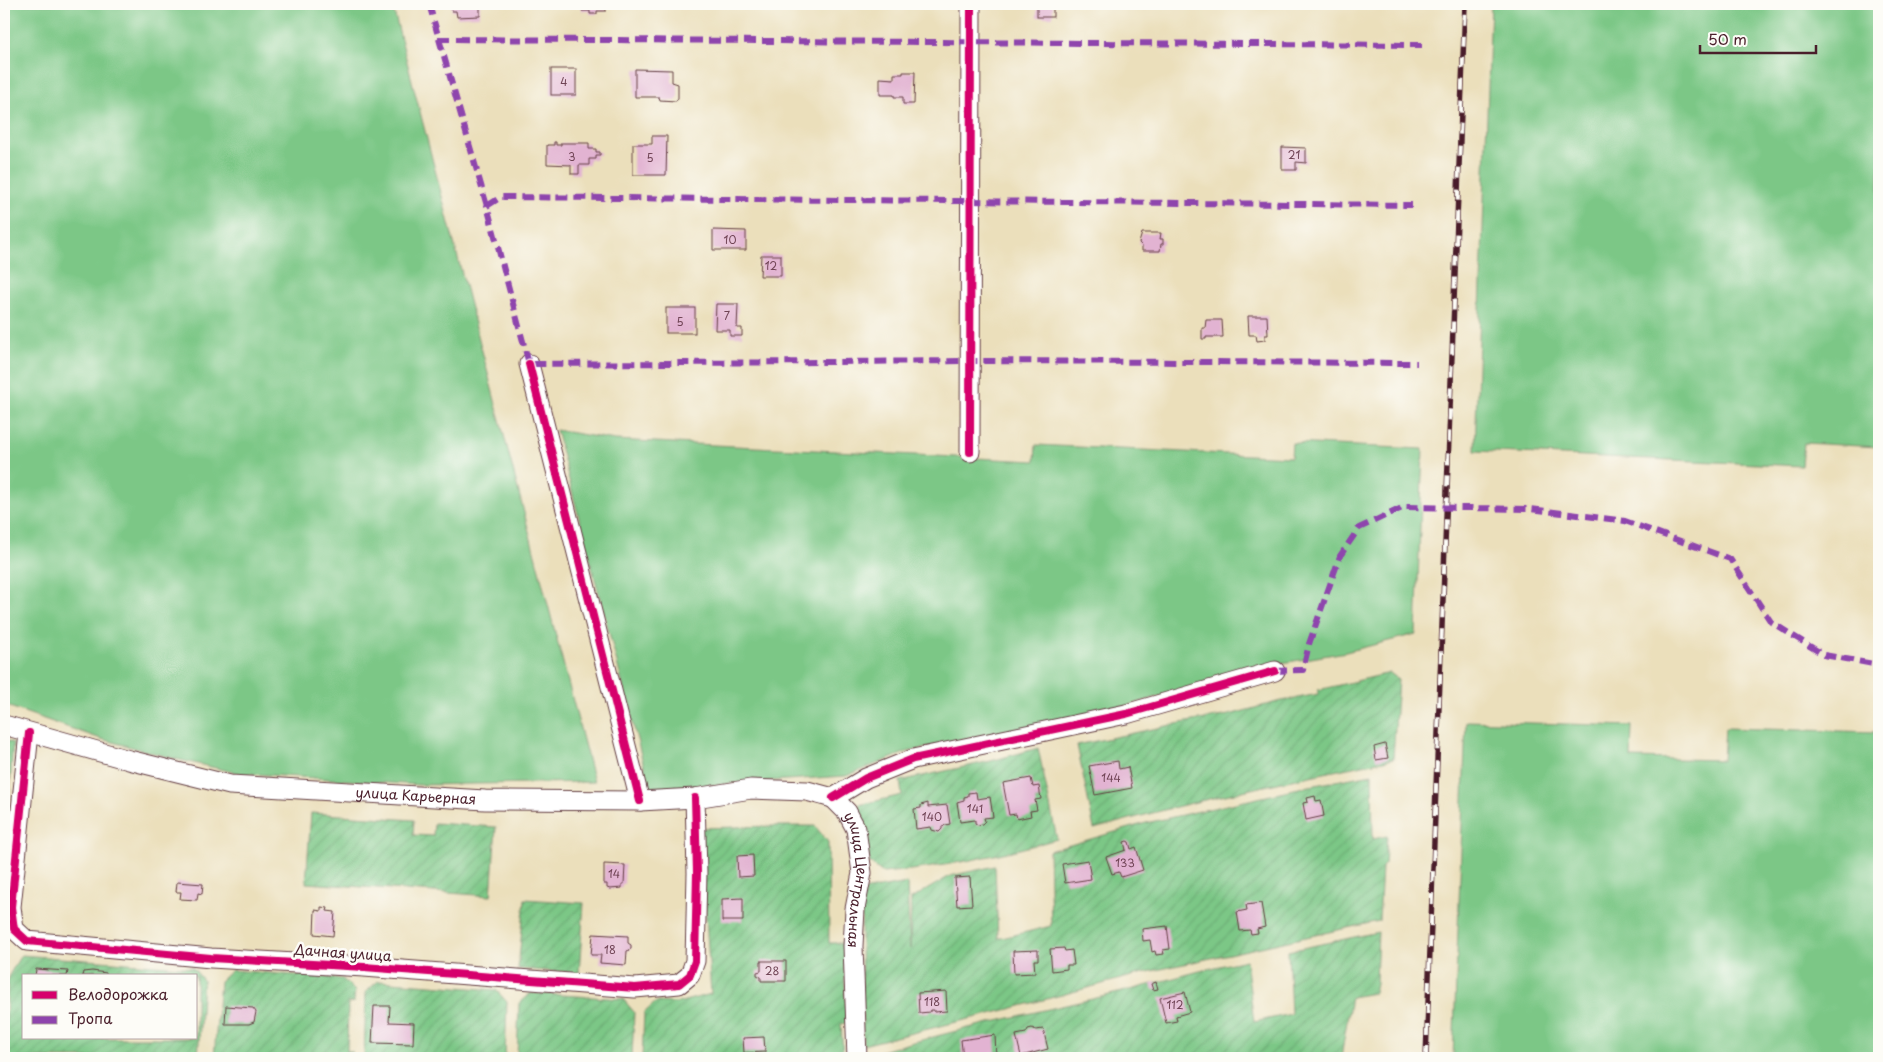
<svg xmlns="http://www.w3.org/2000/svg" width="1883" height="1062" viewBox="0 0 1883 1062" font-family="'Playpen Sans',sans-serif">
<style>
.green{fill:#7bc786;stroke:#627358}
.garden{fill:url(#garden-furrows);stroke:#627358;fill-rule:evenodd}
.building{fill:#e2b3d2}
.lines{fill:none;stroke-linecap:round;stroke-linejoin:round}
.street-casing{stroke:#623c41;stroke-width:21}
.street{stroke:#fff;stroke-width:19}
.rail-casing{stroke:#4a1f2b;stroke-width:5.5}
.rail{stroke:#fdfcf7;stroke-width:4;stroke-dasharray:11;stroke-linecap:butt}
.quiet{stroke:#8e44ad;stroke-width:6;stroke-dasharray:12 6;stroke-linecap:butt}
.cycleway-casing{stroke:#fdfcf7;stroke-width:11}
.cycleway{stroke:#d6006c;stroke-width:8}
.labels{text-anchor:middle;stroke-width:5;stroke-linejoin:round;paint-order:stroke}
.number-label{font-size:11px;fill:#704455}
.street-label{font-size:14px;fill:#4a1f2b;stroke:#fdfcf7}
</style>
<defs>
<pattern id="garden-furrows" width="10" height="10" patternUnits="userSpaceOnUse" patternTransform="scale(1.25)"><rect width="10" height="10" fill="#7bc786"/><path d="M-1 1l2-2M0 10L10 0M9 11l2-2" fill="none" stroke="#6caa74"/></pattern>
</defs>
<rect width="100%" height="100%" fill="#fdfcf7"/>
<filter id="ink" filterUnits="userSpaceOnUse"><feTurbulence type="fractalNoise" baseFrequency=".02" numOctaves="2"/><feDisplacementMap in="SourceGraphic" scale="10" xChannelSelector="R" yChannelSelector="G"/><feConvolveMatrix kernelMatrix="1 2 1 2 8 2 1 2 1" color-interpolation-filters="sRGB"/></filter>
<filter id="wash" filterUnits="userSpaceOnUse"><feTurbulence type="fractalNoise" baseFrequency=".0096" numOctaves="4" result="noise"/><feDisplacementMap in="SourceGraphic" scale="20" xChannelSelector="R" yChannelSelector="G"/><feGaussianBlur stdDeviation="1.12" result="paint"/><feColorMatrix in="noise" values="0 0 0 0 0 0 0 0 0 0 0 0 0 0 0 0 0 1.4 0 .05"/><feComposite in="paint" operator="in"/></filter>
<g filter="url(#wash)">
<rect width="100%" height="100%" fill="#ebdfbb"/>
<!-- green -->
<g class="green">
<path d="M4 4H392L594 782 419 785 238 773 180 760 101 739 4 705Z"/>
<path d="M1491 4H1879V447L1804 443 1802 466 1475 451Z"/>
<path d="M556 430 615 440 1035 461 1036 445 1291 457 1292 443 1423 449 1416 634 1346 652 1259 667 1127 706 907 752 846 776 650 789Z"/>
<path d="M1466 721 1632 726 1631 758 1723 760 1725 728 1879 732V1058H1453Z"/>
</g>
<!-- garden -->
<g class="garden">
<path d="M1390 673 1398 679 1393 759C1292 779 1192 801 1094 829L1077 745 1181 723 1229 715 1277 702 1318 694V690Z"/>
<path d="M4 740 13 743 4 874Z"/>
<path d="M1038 748 1057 839C1000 855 942 868 883 873L870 863 859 805 902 795 900 781 991 761Z"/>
<path d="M1372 774 1373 839 1387 836 1385 864 1382 867 1379 921 1143 973 1006 1010 863 1045 861 941 862 891 907 883 910 949 911 899 950 876 995 866 998 938H1002L1051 926 1049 851 1146 823 1289 791V790Z"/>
<path d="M311 813 414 820 413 835 433 836 434 823 496 827 491 896 306 883Z"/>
<path d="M773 826H815L828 842 829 943H844L846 1023 841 1024 843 1053 846 1052V1058H642L644 1013 656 1002 677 1003 711 994 700 828Z"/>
<path d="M525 899 584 903 579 973 518 969Z"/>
<path d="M1378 932 1376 983 1374 993 1351 997 1341 1058H864V1056C942 1033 1022 1015 1101 997 1150 986 1197 970 1246 960L1254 1022 1291 1014 1288 951Z"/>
<path d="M21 955 193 968 203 980 198 1058H4L8 977ZM24 976H196V1038H24Z"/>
<path d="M232 970 343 979 355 991 354 1002 348 1003 347 1051H352V1058H214L220 981Z"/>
<path d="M378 981 496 990 507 1002 505 1058H364L366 992Z"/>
<path d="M531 993 623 999 634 1012 632 1058H517L519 1003Z"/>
</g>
<g id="blocks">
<!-- building -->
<g class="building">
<path d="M451 4H480V16L457 17 456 11H452Z"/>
<path d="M582 4H606V11H597V14H590V11H582Z"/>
<rect x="1037" y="4" width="16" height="13"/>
<rect x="551" y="69" width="25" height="26"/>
<path d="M635 69 672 70V82L678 84V98L676 101 660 100 659 97H635Z"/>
<path d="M903 72H915L914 104H903V97H894V95H880V78L894 79V74H903Z"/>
<path d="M652 136H667L666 175H633V144H652Z"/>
<path d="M554 142H556V145H561V143H589V149H596V152H600V155H596V159H589V165H579V174H571V165L547 164V145H554Z"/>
<path d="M1282 147 1306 148V163L1296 162V170H1282Z"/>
<path d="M713 230 746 231V250H713Z"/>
<path d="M1142 233H1161L1160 239H1163V244H1161L1160 251H1142V246L1139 243Z"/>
<path d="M761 255H781V276H760Z"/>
<path d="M716 304H738L737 328H742V336H730V330H715Z"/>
<rect x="666" y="308" width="29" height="25"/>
<path d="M1248 316H1267L1268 335H1265V340L1257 341 1256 335H1249Z"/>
<path d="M1206 320H1222L1223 337H1206V339H1202V328H1205Z"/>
<path d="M1385 744 1388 758 1376 760 1374 747Z"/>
<path d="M1118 761 1119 769 1128 767 1132 788 1095 795 1089 766Z"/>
<path d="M1031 778 1033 787 1039 786 1041 799 1035 800 1037 810 1030 811 1031 816 1017 819 1016 814 1009 815 1003 783Z"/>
<path d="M976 792 977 799 990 797 993 817 984 818 985 821 982 824 978 825 975 823V820L960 822 957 802 964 800V797L968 796V793Z"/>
<path d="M1315 796 1316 801 1321 800 1324 816 1306 820 1303 803 1308 802 1307 798Z"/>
<path d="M928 803V807L947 805 950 824 942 826V829L939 832 932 830 931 827 916 829 914 809 921 808V805Z"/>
<path d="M1127 841 1129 842 1131 849 1136 847 1143 870 1121 877 1119 872 1112 874 1106 857 1126 850 1124 842Z"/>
<path d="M753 855 754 876 738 877 737 856Z"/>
<path d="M1088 860 1091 879 1065 883 1062 864Z"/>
<path d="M604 864 625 865 624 884H622V888L610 889 607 888V884H604Z"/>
<path d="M970 877 972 905 957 906 955 878Z"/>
<path d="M177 882 203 884 202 894 198 893 197 900 180 899 181 892H176Z"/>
<path d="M743 898V921H722V899Z"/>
<path d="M1261 903 1265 927 1257 929 1258 933 1251 934 1250 930 1240 931 1237 912 1247 910 1246 905Z"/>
<path d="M321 907 328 908 327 911 335 912 333 936 314 934 315 910 321 911Z"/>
<path d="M1167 926 1170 949 1163 950 1164 954 1156 955 1155 951 1152 952 1150 940 1143 941 1142 929Z"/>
<path d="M593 934 628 936V943L631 945V949L627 951 626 965 600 963 601 955H591Z"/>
<path d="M1064 948 1065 951 1072 950 1074 965H1067V969L1052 971 1050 949Z"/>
<path d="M1038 950V960H1034L1035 973 1014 974 1013 951Z"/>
<path d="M761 961H786V981H761V977L757 975V972L761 971Z"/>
<path d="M36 969 68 971 67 976H35Z"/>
<path d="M92 971 106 973V976H82L83 972Z"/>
<path d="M1156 982 1158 989 1153 990 1151 984Z"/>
<path d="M946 991 947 1011 934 1012V1010H930V1012L919 1013 918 993Z"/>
<path d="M1185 992 1190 1012 1176 1016 1177 1021 1166 1023 1160 998Z"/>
<path d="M226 1006 253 1008 256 1012 254 1022 249 1024H225Z"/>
<path d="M374 1006H390L389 1022 414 1023 413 1044 372 1043Z"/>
<path d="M1032 1028 1036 1030 1043 1029 1048 1049 1021 1056 1016 1035 1026 1033 1028 1029Z"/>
<path d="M995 1035 996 1056 963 1058 961 1040Z"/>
<path d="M764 1037 765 1052 744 1053 743 1038Z"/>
<path d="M1179 1054 1180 1058H1163V1057Z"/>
<path d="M840 1056V1058H827V1057Z"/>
</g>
</g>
</g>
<g filter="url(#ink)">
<use href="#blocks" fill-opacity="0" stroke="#623c41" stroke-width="1"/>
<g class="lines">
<!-- street casing -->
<g class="street-casing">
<g id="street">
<path d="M529 364 640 801"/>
<path d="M970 452 971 4"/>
<path id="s1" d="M4 725 129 760 230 785 485 800 640 801 695 798 751 789 807 791 833 798"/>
<path d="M29 733 11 907 14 929 27 941 211 958 364 967 635 988 679 984 690 975 695 961 697 873 695 798"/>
<path d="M833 798 866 778 913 759 1126 714 1275 671"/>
<path id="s2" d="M833 798 847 812 856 829 862 873 855 909 853 946 857 1058"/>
</g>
</g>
<!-- street -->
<use href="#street" class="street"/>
<!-- rail casing -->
<g class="rail-casing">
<path id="rail" d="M1426 1058 1465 4"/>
</g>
<!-- rail -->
<use href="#rail" class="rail"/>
<!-- quiet -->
<g class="quiet">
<path d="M429 4 487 206 529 364 969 361 1417 363"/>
<path d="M438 39 1423 45"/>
<path d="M487 206 501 197 1412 205"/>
<path d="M1275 671 1303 670 1309 644 1340 556 1359 528 1404 507 1531 509 1625 521 1730 559 1771 622 1824 655 1879 665"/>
</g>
<!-- cycleway casing -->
<g class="cycleway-casing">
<g id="cycleway">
<path d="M529 364 640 801"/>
<path d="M970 452 971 4"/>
<path d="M29 733 11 907 14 929 27 941 211 958 364 967 635 988 679 984 690 975 695 961 697 873 695 798"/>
<path d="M833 798 866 778 913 759 1126 714 1275 671"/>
</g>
</g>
<!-- cycleway -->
<use href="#cycleway" class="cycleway"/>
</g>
</g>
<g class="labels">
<!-- number labels -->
<g class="number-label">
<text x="564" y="86">4</text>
<text x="1294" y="159">21</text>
<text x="572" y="161">3</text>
<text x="650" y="162">5</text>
<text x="730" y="244">10</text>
<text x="771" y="270">12</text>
<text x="727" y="320">7</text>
<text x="680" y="326">5</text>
<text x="1111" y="782">144</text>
<text x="975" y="813">141</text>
<text x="932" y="821">140</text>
<text x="1125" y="867">133</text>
<text x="614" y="878">14</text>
<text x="610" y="954">18</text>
<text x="772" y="975">28</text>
<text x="932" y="1006">118</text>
<text x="1175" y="1009">112</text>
</g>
<!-- street labels -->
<g class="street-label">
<text dy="5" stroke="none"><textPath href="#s1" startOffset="420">улица Карьерная</textPath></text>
<text dy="5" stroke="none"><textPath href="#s2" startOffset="90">улица Центральная</textPath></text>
<text transform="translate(343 953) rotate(4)" y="5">Дачная улица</text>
</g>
</g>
<!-- margin -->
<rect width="1883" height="1062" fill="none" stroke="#fdfcf7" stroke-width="20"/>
<!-- legend -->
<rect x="22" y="974" width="175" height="65" fill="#fdfcf7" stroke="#b5a4a5"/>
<rect x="32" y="991" width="25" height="8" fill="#d6006c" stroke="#b5a4a5"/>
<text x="68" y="1000" font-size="15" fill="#4a1f2b">Велодорожка</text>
<rect x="32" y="1016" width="25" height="8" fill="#8e44ad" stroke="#b5a4a5"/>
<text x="68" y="1024" font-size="15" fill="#4a1f2b">Тропа</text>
<!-- scale -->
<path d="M1700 45v8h116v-8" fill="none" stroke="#4a1f2b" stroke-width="2.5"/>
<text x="1708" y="45" font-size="15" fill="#4a1f2b" stroke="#fdfcf7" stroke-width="4" paint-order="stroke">50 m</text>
</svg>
